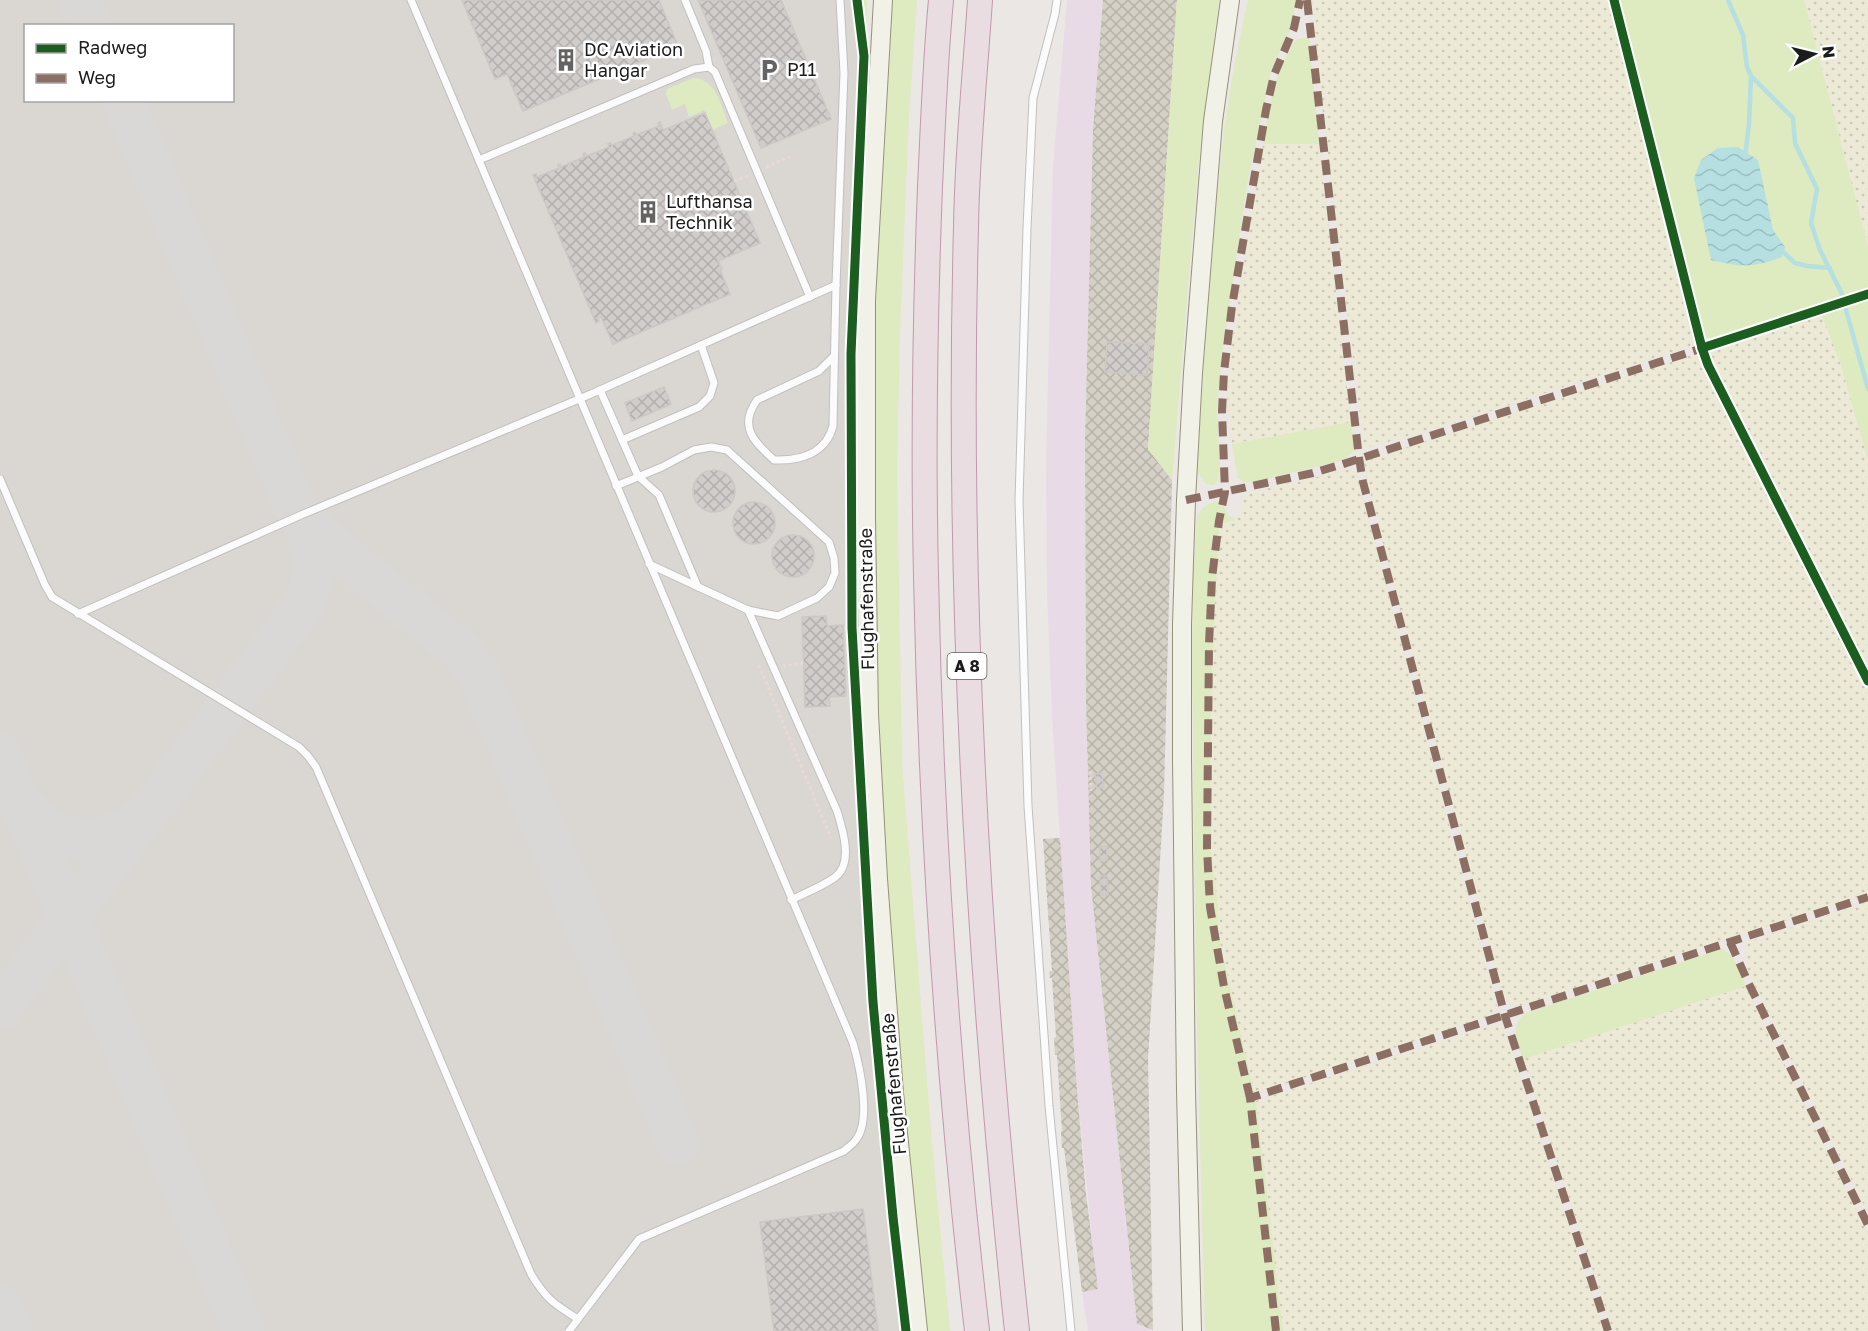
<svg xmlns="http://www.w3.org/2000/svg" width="1868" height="1331" viewBox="0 0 1868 1331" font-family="'Golos Text',sans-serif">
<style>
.airport{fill:#dad6d2;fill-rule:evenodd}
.railway{fill:#e8dbe6}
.construction{fill:url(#construction-cross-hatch)}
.farmland{fill:url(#farmland-dots)}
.grass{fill:#deeac0}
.water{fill:url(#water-waves)}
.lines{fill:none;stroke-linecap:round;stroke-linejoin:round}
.stream{stroke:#b5dfe0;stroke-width:4.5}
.taxiway{stroke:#dad8d6;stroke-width:42}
.building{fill:url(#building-cross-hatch);stroke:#cdc8c5;stroke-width:1.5}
.service-casing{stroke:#c1c0bf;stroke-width:9}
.secondary-casing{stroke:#95927c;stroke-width:20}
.motorway-casing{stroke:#c199ac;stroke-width:26}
.path{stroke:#ead7d8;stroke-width:3;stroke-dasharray:3 3;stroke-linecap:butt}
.service{stroke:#fcfbfb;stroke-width:7}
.secondary{stroke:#f2f1e8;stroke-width:18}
.motorway{stroke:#e9dde1;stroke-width:24}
.quiet{stroke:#8d6e63;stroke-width:8;stroke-dasharray:15 8;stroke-linecap:butt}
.cycleway-casing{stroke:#fff;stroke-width:13}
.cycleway{stroke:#1b5e20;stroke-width:9}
.labels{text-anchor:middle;stroke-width:5;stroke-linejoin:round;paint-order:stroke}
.shield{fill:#fff;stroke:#606060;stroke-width:1.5}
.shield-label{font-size:16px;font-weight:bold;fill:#1c1c1c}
.poi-label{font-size:18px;fill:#1c1c1c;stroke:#fff;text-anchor:start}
.street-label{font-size:18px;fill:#1c1c1c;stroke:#fff}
</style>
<defs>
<pattern id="construction-cross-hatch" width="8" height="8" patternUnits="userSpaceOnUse" patternTransform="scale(1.5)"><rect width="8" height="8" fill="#d5d0c5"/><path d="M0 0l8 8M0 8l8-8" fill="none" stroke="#b6b2a9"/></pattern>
<pattern id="farmland-dots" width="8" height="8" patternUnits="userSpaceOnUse" patternTransform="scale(1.5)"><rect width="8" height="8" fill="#ece9d6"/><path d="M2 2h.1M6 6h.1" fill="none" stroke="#cac7b7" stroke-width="1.8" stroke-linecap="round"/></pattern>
<pattern id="water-waves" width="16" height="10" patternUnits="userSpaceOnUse" patternTransform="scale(1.5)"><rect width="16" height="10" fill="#b5dfe0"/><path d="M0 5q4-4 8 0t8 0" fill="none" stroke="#9bbfc0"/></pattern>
<pattern id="building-cross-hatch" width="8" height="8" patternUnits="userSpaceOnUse" patternTransform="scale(1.5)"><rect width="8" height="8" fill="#d1cdcb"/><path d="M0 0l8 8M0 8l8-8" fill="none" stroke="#b3afae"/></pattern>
</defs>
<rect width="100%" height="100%" fill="#eae7e4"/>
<!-- airport -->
<path class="airport" d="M0 0H852L859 57 845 445 851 713 873 1074 903 1331H0ZM26 26H232V100H26Z"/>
<!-- railway -->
<path class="railway" d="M1067 0H1103L1093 130 1085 438 1086 703 1091 886 1137 1324 1153 1331H1088L1082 1292 1097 1288 1076 1078 1052 717 1047 590 1046 463 1053 167Z"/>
<!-- construction -->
<g class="construction">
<path d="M1103 0H1177L1148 449 1172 480 1164 794 1148 1059 1153 1330 1137 1324 1091 886 1086 703 1085 438 1093 130Z"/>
<path d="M1060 838 1076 1078 1086 1194 1098 1289 1082 1292 1064 1148H1062L1061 1131H1062L1057 1055H1055L1054 1038 1056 1037 1052 978H1050L1049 971H1052L1043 839Z"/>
</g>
<!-- farmland -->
<g class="farmland">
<path d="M1312 0H1609L1693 343 1688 347 1422 433 1364 448 1318 73Z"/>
<path d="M1804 0H1868V247Z"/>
<path d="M1263 144H1319L1351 422 1232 444 1227 405 1230 353Z"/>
<path d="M1822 315 1841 365 1868 460V674L1711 365V354L1717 348Z"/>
<path d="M1692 355 1701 360 1868 691V894L1520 1006 1513 1005 1504 999 1419 686 1364 468 1365 461Z"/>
<path d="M1355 468 1497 1007 1493 1015 1261 1092 1254 1091 1219 938 1217 899 1211 853 1210 745 1214 617 1219 528 1222 523 1236 519 1240 513 1243 497 1248 493Z"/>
<path d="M1868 902V1213L1748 973 1745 943Z"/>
<path d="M1746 986 1868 1233V1331H1613L1523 1059Z"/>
<path d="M1498 1023 1503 1027 1604 1331H1283L1256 1101Z"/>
</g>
<!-- grass -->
<g class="grass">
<path d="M859 0H867V48H865Z"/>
<path d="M892 0H917L909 115 900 330 897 471 902 764 932 1145 950 1331H926L898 1035 878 742 871 416 879 182Z"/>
<path d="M1177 0H1219L1198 168 1172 480 1148 449Z"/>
<path d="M1248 0H1297L1289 32 1271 71 1247 185 1221 362 1217 413 1220 468 1218 480 1214 485 1206 484 1197 472 1208 295 1224 129 1234 67Z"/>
<path d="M1617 0H1804L1868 247V289L1715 339 1705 337 1699 327Z"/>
<path d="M1309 37 1319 144H1263L1269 108 1278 73 1295 40Z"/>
<path d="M693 78C716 78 721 106 728 123L713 130 704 110 689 117 685 104 672 110 666 94 667 89Z"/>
<path d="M1868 299V460L1841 365 1822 315Z"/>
<path d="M1351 422 1355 450 1343 460 1258 481 1244 482 1238 478 1232 444Z"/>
<path d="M1215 501 1221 502 1228 515 1236 520 1223 523 1219 528 1214 617 1210 745 1211 853 1217 899 1219 939 1256 1101 1283 1331H1205L1196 983 1192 659 1193 575 1197 515 1205 506Z"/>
<path d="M1722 949 1733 957 1746 986 1523 1059C1517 1042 1509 1026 1526 1013Z"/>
</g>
<!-- water -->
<path class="water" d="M1738 147 1758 160 1773 230 1785 247 1782 257C1753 268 1740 267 1711 260L1694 178 1701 160 1718 148Z"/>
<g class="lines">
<!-- stream -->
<g class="stream">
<path d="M1728 0 1743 35 1747 67 1751 76 1793 118 1795 143 1817 189 1811 223 1820 250 1842 294"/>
<path d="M1745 157 1749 124 1751 76"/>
<path d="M1779 248 1795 263 1807 266 1830 268"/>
<path d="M1846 310 1868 389"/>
</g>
<!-- taxiway -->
<g class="taxiway">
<path d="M80 0 91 26"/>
<path d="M123 100 297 511 316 532 463 653 477 672 679 1145"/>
<path d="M0 755 244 1331"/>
<path d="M20 801C29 812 38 823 51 830 80 847 119 838 143 817"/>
<path d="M0 1009 303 606C319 570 315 548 298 513"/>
<path d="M0 1305 11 1331"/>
</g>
</g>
<!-- building -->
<g class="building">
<path d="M462 0H659L678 46 523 111 507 74 495 79Z"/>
<path d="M698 0H781L831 119 761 148Z"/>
<path d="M705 113 760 243 718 261 722 269 720 270 730 294 613 344 601 317 597 318 599 321 596 323 533 175 536 174 537 177 559 168 558 165 560 164 561 167 584 157 583 154 585 153 587 156 609 147 608 144 610 143 612 145 634 136 633 133 635 132 636 135 659 126 658 123 660 122 663 130Z"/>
<path d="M1107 342 1149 344 1147 375 1105 372Z"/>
<path d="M664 387 671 404 632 421 625 403Z"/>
<circle cx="714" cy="491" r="21"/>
<circle cx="754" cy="523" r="21"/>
<circle cx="793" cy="556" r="21"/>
<path d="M826 616 827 626 843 625 846 696 829 697 830 706 805 707 802 617Z"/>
<path d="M1102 773 1103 787 1097 788 1095 774Z"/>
<path d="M1107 846V860L1100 861V847Z"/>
<path d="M1100 876H1107L1108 895 1101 896Z"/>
<path d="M863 1209 878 1331H774L760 1222Z"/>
</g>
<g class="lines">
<!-- service casing -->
<g class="service-casing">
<g id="service">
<path d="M411 0 853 1043C860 1067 872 1122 855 1141 852 1145 847 1148 844 1151L639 1239 569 1331"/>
<path d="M685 0 706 51 709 67 715 72 810 297"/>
<path d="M1057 0 1055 14 1033 98 1027 228 1019 501 1028 806 1049 1106 1071 1331"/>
<path d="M479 160 694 69 709 67"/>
<path d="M834 356 819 371 757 400C738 427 754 441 774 460 801 461 826 453 833 426L836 285 844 73 840 0"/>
<path d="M600 390 638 476 659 495 698 587"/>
<path d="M622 440 699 407 710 396 714 383 701 345"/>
<path d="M0 479 45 585 52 597 299 747 308 756 316 767 531 1274C546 1299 554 1304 578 1319"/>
<path d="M616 486 662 467 694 450 711 447 727 450 829 542 834 558 835 573 829 587 817 598 778 616 748 610 649 564"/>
<path d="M748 610 837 811C843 830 854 865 834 878 821 887 805 893 791 900"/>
<path d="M78 614 301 515 591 394 836 285"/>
</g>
</g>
<!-- secondary casing -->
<g class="secondary-casing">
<g id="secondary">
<path d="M883 0 866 300V519L869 714 878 879 894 1093 918 1331"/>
<path d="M1192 1331 1186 1091 1182 759V624L1186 500 1193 373 1213 121 1230 0"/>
</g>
</g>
<!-- motorway casing -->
<g class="motorway-casing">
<g id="motorway">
<path d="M941 0C935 62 933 125 930 187 925 317 923 446 926 576 931 828 948 1080 977 1331"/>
<path d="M980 0C975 76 967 152 966 227 956 596 978 964 1017 1331"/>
</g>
</g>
<!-- path -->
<g class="path">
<path d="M766 167 790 157"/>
<path d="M734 181 749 175"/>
<path d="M759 665 831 838"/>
<path d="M783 666 803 663"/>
<path d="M1090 771 1091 791"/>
</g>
<!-- service -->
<use href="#service" class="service"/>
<!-- secondary -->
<use href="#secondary" class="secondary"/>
<!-- motorway -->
<use href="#motorway" class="motorway"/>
<!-- quiet -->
<g class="quiet">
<path d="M1307 0 1359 458 1363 482 1505 1016 1608 1331"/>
<path d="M1186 500 1313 473 1340 465 1706 347"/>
<path d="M1730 942 1748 982 1868 1225"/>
<path d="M1250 1098 1224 987 1210 907 1207 848 1209 644 1212 578 1219 521 1225 492 1222 411 1224 372 1232 306 1266 110 1274 75 1294 28 1300 0"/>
<path d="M1276 1331 1250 1098 1868 897"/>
</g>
<!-- cycleway casing -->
<g class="cycleway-casing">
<g id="cycleway">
<path d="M857 0 864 56 851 354 852 628 873 1002 893 1217 906 1331"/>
<path d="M1614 0 1702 348 1708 365 1868 681"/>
<path d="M1702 348 1868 294"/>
</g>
</g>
<!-- cycleway -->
<use href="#cycleway" class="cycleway"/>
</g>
<!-- icons -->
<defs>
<g id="building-bare" transform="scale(1.8)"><path d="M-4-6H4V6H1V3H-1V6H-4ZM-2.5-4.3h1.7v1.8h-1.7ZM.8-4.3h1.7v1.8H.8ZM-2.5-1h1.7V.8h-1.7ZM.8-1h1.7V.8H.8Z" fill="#646362" stroke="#fff" stroke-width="2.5" paint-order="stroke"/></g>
<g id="parking-bare" transform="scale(1.8)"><path d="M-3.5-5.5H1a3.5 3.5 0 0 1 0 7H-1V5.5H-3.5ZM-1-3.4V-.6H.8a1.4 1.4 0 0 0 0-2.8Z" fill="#646362" stroke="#fff" stroke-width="2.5" paint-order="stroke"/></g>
</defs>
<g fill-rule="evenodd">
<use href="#building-bare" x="566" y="60"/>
<use href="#parking-bare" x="769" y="70"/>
<use href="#building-bare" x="648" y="212"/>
</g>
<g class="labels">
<!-- shield labels -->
<rect class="shield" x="947.5" y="653" width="39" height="26" rx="4.5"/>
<g class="shield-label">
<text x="967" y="672">A 8</text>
</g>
<!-- poi labels -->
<g class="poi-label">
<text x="584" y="56">DC Aviation<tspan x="584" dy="21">Hangar</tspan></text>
<text x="787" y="76">P11</text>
<text x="666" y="208">Lufthansa<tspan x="666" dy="21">Technik</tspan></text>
</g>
<!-- street labels -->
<g class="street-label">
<text transform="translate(867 599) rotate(-91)" y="6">Flughafenstraße</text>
<text transform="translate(894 1084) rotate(-95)" y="6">Flughafenstraße</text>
</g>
</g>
<!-- legend -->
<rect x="24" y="24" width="210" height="78" fill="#ffffff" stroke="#a4a4a4" stroke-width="1.5"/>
<rect x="36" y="44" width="30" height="9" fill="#1b5e20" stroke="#a4a4a4" stroke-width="1.5"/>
<text x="78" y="54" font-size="18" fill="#1c1c1c">Radweg</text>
<rect x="36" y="74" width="30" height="9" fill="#8d6e63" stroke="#a4a4a4" stroke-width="1.5"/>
<text x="78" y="84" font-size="18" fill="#1c1c1c">Weg</text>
<!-- north arrow -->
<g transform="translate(1814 54) rotate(83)" stroke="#ffffff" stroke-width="4.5" paint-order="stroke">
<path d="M0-4.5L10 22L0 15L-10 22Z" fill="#1c1c1c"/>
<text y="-9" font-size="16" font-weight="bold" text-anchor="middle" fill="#1c1c1c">N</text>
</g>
</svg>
